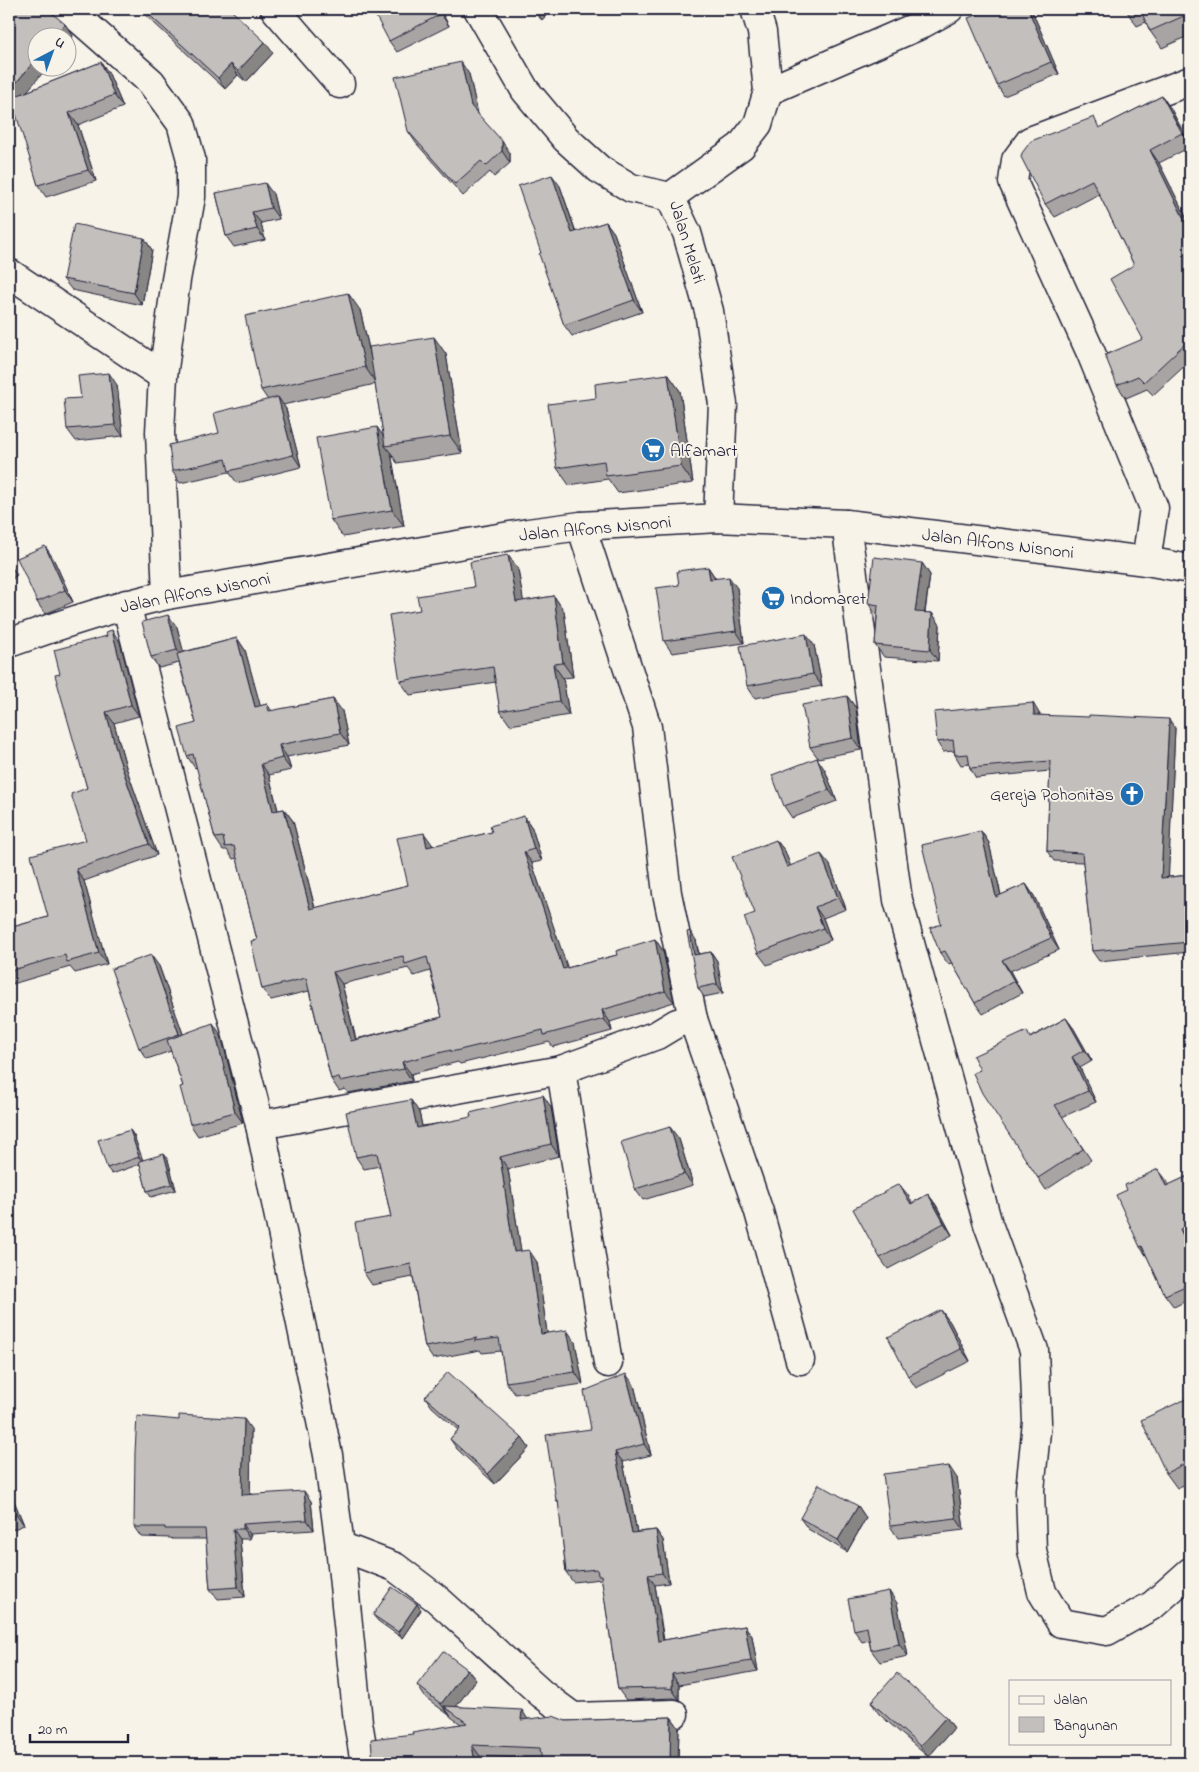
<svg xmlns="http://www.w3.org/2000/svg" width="1199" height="1772" viewBox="0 0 1199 1772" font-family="'Indie Flower',sans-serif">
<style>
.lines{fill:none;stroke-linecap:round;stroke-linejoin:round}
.minor-casing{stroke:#22223b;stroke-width:31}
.major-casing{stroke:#22223b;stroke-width:31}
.minor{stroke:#f7f3e8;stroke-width:28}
.major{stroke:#f7f3e8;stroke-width:28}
.wall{fill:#a7a4a3;stroke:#22223b;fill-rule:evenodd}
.shaded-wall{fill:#888684;stroke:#22223b}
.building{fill:#c2bfbd;stroke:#22223b;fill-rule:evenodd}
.labels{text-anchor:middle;stroke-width:4;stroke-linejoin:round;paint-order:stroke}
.street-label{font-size:18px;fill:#22223b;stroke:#f7f3e8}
.poi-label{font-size:18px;fill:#22223b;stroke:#f7f3e8;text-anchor:start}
</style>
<rect width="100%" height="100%" fill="#f7f3e8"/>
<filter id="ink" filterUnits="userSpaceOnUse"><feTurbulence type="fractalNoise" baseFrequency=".02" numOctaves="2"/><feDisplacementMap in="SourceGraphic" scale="10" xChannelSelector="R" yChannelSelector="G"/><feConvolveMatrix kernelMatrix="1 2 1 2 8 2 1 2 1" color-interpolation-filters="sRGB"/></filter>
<g filter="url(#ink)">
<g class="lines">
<!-- minor casing -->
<g class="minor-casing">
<g id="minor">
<path d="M68 9 151 82 181 123 191 159V197L176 280 163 376 160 432 167 595"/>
<path d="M275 9 340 84"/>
<path d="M478 9 525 90 566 139 599 169 631 188 670 197"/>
<path d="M768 91 918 26 949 9"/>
<path d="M9 273 163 376"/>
<path d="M718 518 723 404 709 311 687 233 670 197 741 146 758 124 768 91 762 32 755 9"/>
<path d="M846 524 898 900 988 1224 1034 1350 1037 1422 1030 1490 1032 1550 1042 1592 1061 1623 1107 1631 1153 1605 1190 1572"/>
<path d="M1146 561 1154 508 1091 353 1013 182 1016 160 1030 141 1190 81"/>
<path d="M126 604 260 1125 328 1455 340 1546 358 1722 365 1763"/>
<path d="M693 1019 759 1212 800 1360"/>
<path d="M561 1070 608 1363"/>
<path d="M260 1125 561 1070 657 1035 677 1023 693 1019 667 893 647 727 581 526"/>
<path d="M340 1546 395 1567 437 1599 542 1694 573 1717 674 1714"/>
</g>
</g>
<!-- major casing -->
<g class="major-casing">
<path id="major" d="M9 643C61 624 113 607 167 595L528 533 581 526 718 518 846 524 1146 561 1190 569"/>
</g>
<!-- minor -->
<use href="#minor" class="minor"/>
<!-- major -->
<use href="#major" class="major"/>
</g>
<!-- wall -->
<g class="wall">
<path d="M139 9H230L273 53 246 82 238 75 225 89Z"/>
<path d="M440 9 449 26 397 52 389 41Z"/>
<path d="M530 9H553L542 20Z"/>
<path d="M991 9H1039L1032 11 1059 74 1004 96 997 85Z"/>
<path d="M1125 9H1187L1190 16V35L1162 48 1150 31 1146 22 1137 26Z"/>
<path d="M65 24 73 36 68 43V38L26 92 101 62 109 74 123 107 78 125 96 181 46 197 38 185 13 97 9 91Z"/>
<path d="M469 74 478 115 510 153V163L494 177 490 172 463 196 416 143 408 131Z"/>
<path d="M1162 96 1171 109 1190 145V147L1159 163 1190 225V361L1153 395 1147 389 1126 398 1117 385 1143 339 1134 265 1099 194 1055 217 1045 204 1101 127Z"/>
<path d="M560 186 576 232 606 222 614 233 642 312 572 336 564 325 541 253Z"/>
<path d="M216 193 273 194 279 219 261 223 265 240 234 247 226 236Z"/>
<path d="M144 238 152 250 142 305 72 290 63 279Z"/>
<path d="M360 310 371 357 446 354 462 453 397 463 391 453 404 526 343 537 331 520 384 438 375 384 283 405 286 409 301 467 237 483 229 472 180 483 172 471 219 433 268 400 261 390Z"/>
<path d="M668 374 680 391 693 483 618 493 608 479 569 485 557 468 596 398Z"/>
<path d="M117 385 123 436 76 441 67 429 81 398Z"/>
<path d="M53 558 73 602 45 614 37 602Z"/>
<path d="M9 563 17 575 9 582Z"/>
<path d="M922 563 930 575 925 613H932L940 625 938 661 884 657 875 645 877 615H876L868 603Z"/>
<path d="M708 567 716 579 737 588 744 643 672 653 664 641 679 585Z"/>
<path d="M518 569 523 601 554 596 564 611 573 677 563 678 569 715 510 725 500 711 496 682 410 695 400 681 420 610 474 587Z"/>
<path d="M177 627 183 652 237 638 245 650 260 706 267 704 272 711 333 699 342 711 349 745 287 757 291 770 269 775 278 810 284 809 293 821 315 908 408 885 432 844 433 846 492 832 524 816 532 828 542 861 532 863 567 968 617 955 655 939 663 951 674 1002 610 1022 612 1031 553 1047 549 1042 460 1064 458 1062 411 1074 412 1081 348 1093 345 1089 339 1091 331 1079 309 991 271 1000 262 989 257 940 237 858 233 859 227 850H223L215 838 197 767 195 768 187 756 196 723 179 663 159 668 151 657ZM408 968 414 976 430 971 442 1017 356 1039 342 984Z"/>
<path d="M120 642 139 716 114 723 126 767 157 855 84 881 107 964 75 973 70 967 9 985V928L48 917 86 840 87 788 60 674Z"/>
<path d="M814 645 822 686 755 698 747 686Z"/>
<path d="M847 696 856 708 861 750 818 758 810 747Z"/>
<path d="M1039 713V715L1175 728 1168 877 1190 875V952L1099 961 1092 951 1083 862 1054 861 1047 851 1050 771 976 778 970 768 969 764 961 765 955 755 954 751 943 752 937 742Z"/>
<path d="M825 770 837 801 792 818 784 806Z"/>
<path d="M981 831 989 843 1001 895 1026 884 1034 896 1059 950 1010 971 1022 993 983 1014 975 1003 952 963 948 964 940 953 941 924Z"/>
<path d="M776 840 785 851 790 866 830 865 846 909 823 918 831 940 767 965 758 953Z"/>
<path d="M696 940 699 954 711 952 717 961 723 993 704 997 698 988Z"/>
<path d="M159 966 183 1034 221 1035 243 1123 198 1136 190 1124 183 1086 171 1051 147 1059 139 1048Z"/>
<path d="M1066 1018 1074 1029 1092 1061 1080 1068 1096 1102 1062 1117 1091 1160 1046 1190 1038 1178 980 1070 1031 1037Z"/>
<path d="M551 1107 559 1156 508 1169 521 1251 537 1262 547 1333 575 1342 583 1384 515 1394 506 1382 501 1351 482 1353 480 1350 433 1359 425 1347 413 1277 372 1285 364 1273 391 1217 380 1166 364 1169 356 1157 419 1112 422 1126Z"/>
<path d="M130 1130 134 1136 142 1160H168L176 1190 151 1197 147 1191 140 1164 112 1174 107 1168Z"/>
<path d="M679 1139 693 1185 643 1200 635 1189Z"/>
<path d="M1188 1176 1190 1179V1239L1188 1240 1190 1245V1299L1174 1307 1165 1295 1148 1258 1140 1247 1167 1181 1169 1185Z"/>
<path d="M899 1184 912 1203 928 1194 936 1205 952 1235 888 1269 880 1258Z"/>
<path d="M950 1322 970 1361 916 1388 908 1376Z"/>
<path d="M634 1385 651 1455 623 1462 637 1532 656 1530 663 1540 669 1583 655 1585 664 1640 745 1626 752 1636 758 1671 679 1685V1700L674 1698 626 1700 618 1689 602 1581 601 1579 573 1582 566 1572 559 1504 556 1500 591 1429Z"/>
<path d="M425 1397 522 1438 529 1448 495 1484 457 1449 450 1439 458 1430 432 1407Z"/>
<path d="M1190 1397V1482L1177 1488 1166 1473Z"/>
<path d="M251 1429 250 1494 311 1501 314 1530 250 1534V1539H240L245 1597 218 1599 210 1589 206 1539H172L171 1538 141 1537 134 1527Z"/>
<path d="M957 1478 964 1530 898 1538 890 1526Z"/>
<path d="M9 1492 12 1496 24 1525 9 1531V1533Z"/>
<path d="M858 1506 866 1518 847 1552 808 1529 800 1518Z"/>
<path d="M897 1603 908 1656 880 1662 871 1650 869 1640 862 1642 854 1630Z"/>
<path d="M417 1604 421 1610 402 1638 378 1621 373 1615Z"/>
<path d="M476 1680 456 1706 528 1719 566 1721 671 1717 679 1728 678 1763H542V1759L480 1756 413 1734 461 1724 451 1717 450 1715H449L425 1697 417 1685Z"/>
<path d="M871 1702 946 1717 954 1728 928 1757 879 1714Z"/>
</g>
<!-- shaded-wall -->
<g class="shaded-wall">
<path d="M438 9H440L449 26 441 14Z"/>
<path d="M534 9H553L542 20Z"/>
<path d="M1028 9H1031L1032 11 1059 74 1051 62Z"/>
<path d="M1183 9H1187L1190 16V21L1186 15Z"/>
<path d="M65 24 73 36 68 43V38H54Z"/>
<path d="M265 42 273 53 246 82 238 71Z"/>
<path d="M38 57V68H47L17 103 9 91Z"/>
<path d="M101 62 109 74 123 107 114 95Z"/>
<path d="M461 62 469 74 479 118 471 106Z"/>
<path d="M231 64 238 75 225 89 218 78Z"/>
<path d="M1162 96 1171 109 1190 145 1182 133Z"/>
<path d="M69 113 78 125 96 181 88 170Z"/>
<path d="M502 141 510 153V163L502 151Z"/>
<path d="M1150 150 1159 163 1190 225V231Z"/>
<path d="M552 175 560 186 580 245 572 233Z"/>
<path d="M265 183 273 194 279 219 271 208Z"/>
<path d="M252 212 261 223 265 240 257 229Z"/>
<path d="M606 222 614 233 642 312 634 300Z"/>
<path d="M144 238 152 250 142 305 134 293Z"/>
<path d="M348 293 360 310 377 384 365 367Z"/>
<path d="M434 337 446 354 462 453 450 436Z"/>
<path d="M109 373 117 385 123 436 115 425Z"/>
<path d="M668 374 680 391 693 483 681 466Z"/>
<path d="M278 397 286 409 301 467 293 455Z"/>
<path d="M377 427 389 444 385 446 391 453 404 526 392 510Z"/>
<path d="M45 546 53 558 73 602 65 590Z"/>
<path d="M508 555 518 569 526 616 516 602Z"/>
<path d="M922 563 930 575 923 624 915 612Z"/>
<path d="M708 567 716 579H710Z"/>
<path d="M729 577 737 588 744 643 736 631Z"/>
<path d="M554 596 564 611 573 677 563 663Z"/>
<path d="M932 613 940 625 938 661 930 650Z"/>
<path d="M168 615 177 627 186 661 177 650Z"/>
<path d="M112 630 120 642 139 716 131 705Z"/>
<path d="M806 634 814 645 822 686 813 674Z"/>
<path d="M237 638 245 650 264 719 255 707Z"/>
<path d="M553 664 563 678 569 715 559 701Z"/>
<path d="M847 696 856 708 861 750 853 738Z"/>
<path d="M333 699 342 711 349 745 340 733Z"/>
<path d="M1033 703 1039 713 1040 724 1034 715Z"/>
<path d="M106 712 114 723 126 767 157 855 149 844 118 756Z"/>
<path d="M1169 719 1175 728 1168 888 1161 878Z"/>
<path d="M279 745 287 757 291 770 282 758Z"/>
<path d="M817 758 825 770 837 801 829 790Z"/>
<path d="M261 764 269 775 281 823 273 811Z"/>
<path d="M284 809 293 821 318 921 310 909Z"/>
<path d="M524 816 532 828 542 861 534 849Z"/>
<path d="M981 831 989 843 1004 909 996 897Z"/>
<path d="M424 833 432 844 436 859 427 847Z"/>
<path d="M776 840 785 851 795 878 787 867Z"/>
<path d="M524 852 532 863 572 981 563 969Z"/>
<path d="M821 854 830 865 846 909 838 898Z"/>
<path d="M76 869 84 881 107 964 99 953Z"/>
<path d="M1026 884 1034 896 1059 950 1051 938Z"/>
<path d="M815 907 823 918 831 940 823 928Z"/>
<path d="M690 931 696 940 700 964 694 955Z"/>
<path d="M655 939 663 951 674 1002 665 991Z"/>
<path d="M711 952 717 961 723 993 717 984Z"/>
<path d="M151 955 159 966 187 1045 179 1034Z"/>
<path d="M1002 960 1010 971 1022 993 1014 981Z"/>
<path d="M333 972 342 984 359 1053 351 1041Z"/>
<path d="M602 1010 610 1022 612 1031 604 1019Z"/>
<path d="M1066 1018 1074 1029 1092 1061 1084 1050Z"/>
<path d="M213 1023 221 1035 243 1123 235 1112Z"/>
<path d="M1072 1057 1080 1068 1096 1102 1088 1091Z"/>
<path d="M402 1062 411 1074 412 1081 404 1069Z"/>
<path d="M543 1095 551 1107 559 1156 551 1144Z"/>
<path d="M411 1100 419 1112 425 1140 417 1128Z"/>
<path d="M670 1127 679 1139 693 1185 684 1174Z"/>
<path d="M130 1130 134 1136 144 1163 139 1157Z"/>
<path d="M164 1154 168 1160 176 1190 172 1184Z"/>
<path d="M500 1157 508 1169 523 1264 514 1252Z"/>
<path d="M1158 1169 1167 1181 1174 1198 1166 1186Z"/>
<path d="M899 1184 908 1195 919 1215 911 1204Z"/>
<path d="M928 1194 936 1205 952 1235 944 1223Z"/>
<path d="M1180 1229 1188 1240 1190 1245V1251Z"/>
<path d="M529 1250 537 1262 549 1346 541 1334Z"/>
<path d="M941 1310 950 1322 970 1361 961 1349Z"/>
<path d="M567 1330 575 1342 583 1384 575 1372Z"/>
<path d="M626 1374 634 1385 651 1455 644 1444Z"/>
<path d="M244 1419 251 1429 250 1505 242 1495Z"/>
<path d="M522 1438 529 1448 495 1484 488 1474Z"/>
<path d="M615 1452 623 1462 639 1543 632 1533Z"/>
<path d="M949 1466 957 1478 964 1530 956 1518Z"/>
<path d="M304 1491 311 1501 314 1530 307 1520Z"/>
<path d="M9 1492 12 1496 24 1525 17 1515 9 1496Z"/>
<path d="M858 1506 866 1518 847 1552 838 1540Z"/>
<path d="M243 1524 250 1534V1539L243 1529Z"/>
<path d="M233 1529 240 1539 245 1597 238 1587Z"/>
<path d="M656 1530 663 1540 669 1583 662 1573Z"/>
<path d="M648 1575 655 1585 665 1652 658 1641Z"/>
<path d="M889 1591 897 1603 908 1656 899 1644Z"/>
<path d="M417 1604 421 1610 402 1638 398 1632Z"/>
<path d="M745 1626 752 1636 758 1671 751 1661Z"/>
<path d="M467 1669 476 1680 452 1712 444 1706 450 1715H449L441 1704Z"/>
<path d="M672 1674 679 1685V1700L672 1689Z"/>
<path d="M522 1710 529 1721 521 1720Z"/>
<path d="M671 1717 679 1728 678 1763H670Z"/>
<path d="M946 1717 954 1728 928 1757 920 1746Z"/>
<path d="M472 1745 480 1756 481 1763H475Z"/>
</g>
<!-- building -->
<g class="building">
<path d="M16 9H47L65 24 54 38H38V57L9 91V17Z"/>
<path d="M143 9H230L265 42 238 71 231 64 218 78Z"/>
<path d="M372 9H438L441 14 389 41Z"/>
<path d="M991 9H1028L1051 62 997 85 968 18Z"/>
<path d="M1140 9H1183L1186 15 1150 31Z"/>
<path d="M101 62 114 95 69 113 88 170 38 185 11 98Z"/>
<path d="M461 62 471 106 502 141V151L486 166 481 161 455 184 408 131 395 77Z"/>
<path d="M1162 96 1182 133 1150 150 1190 231V339L1144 382 1138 376 1117 385 1105 355 1143 339 1110 279 1134 265 1092 180 1045 204 1021 157 1022 153 1031 141 1094 117 1099 128Z"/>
<path d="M552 175 572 233 606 222 634 300 564 325 539 254 541 253 518 186Z"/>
<path d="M265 183 271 208 252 212 257 229 226 236 216 193Z"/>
<path d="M74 224 144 238 134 293 63 279Z"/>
<path d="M348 293 365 367 261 390 245 316Z"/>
<path d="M434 337 450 436 385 446 369 347Z"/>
<path d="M109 373 115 425 67 429 64 399 81 398 78 376Z"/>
<path d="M668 374 681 466 606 476 604 461 557 468 548 404 596 398 595 384Z"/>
<path d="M278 397 293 455 229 471 226 459 172 471 169 445 219 433 214 413Z"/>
<path d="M377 427 392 510 331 520 316 438Z"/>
<path d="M45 546 65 590 37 602 17 558Z"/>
<path d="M508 555 516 602 554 596 563 663 553 664 559 701 500 711 493 667 400 681 389 615 420 610 417 596 474 587 470 562Z"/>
<path d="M874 557 922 563 915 612 932 613 930 650 875 645 878 605 868 603Z"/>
<path d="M708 567 710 579 729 577 736 631 664 641 656 588 679 585 677 571Z"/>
<path d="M168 615 177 650 151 657 142 622Z"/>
<path d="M112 630 131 705 106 712 118 756 149 844 76 869 99 953 67 962 65 955 9 971V928L48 917 31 855 86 840 71 794 87 788 55 675 60 674 54 650 107 636 106 632Z"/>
<path d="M806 634 813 674 747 686 740 646Z"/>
<path d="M237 638 255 707 267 704 269 711 333 699 340 733 279 745 282 758 261 764 273 811 284 809 310 909 408 885 397 838 424 833 427 847 492 832 490 826 524 816 534 849 524 852 563 969 617 955 616 951 655 939 665 991 602 1010 604 1019 544 1035 543 1030 451 1052V1050L402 1062 404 1069 340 1081 339 1077 331 1079 306 978 262 989 251 941 257 940 234 846 225 847 223 837 215 838 193 754 187 756 179 728 196 723 177 654ZM403 956 405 964 427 957 442 1017 351 1041 333 972Z"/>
<path d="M847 696 853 738 810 747 802 705Z"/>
<path d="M1033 703 1034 715 1089 717V715L1169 719 1161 878 1190 875V942L1092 951 1082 853 1047 851 1050 761 970 768 968 754 955 755 953 740 937 742 934 712Z"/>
<path d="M817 758 829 790 784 806 772 775Z"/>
<path d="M981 831 996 897 1026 884 1051 938 1002 960 1014 981 975 1003 945 951 940 953 930 928 941 924 922 845Z"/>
<path d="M776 840 787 867 821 854 838 898 815 907 823 928 758 953 744 917 755 913 732 857Z"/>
<path d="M690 931 694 955 711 952 717 984 698 988 687 932Z"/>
<path d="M151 955 179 1034 139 1048 111 969Z"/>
<path d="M1066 1018 1084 1050 1072 1057 1088 1091 1055 1105 1083 1149 1038 1178 982 1093 973 1073 980 1070 973 1056 1027 1031 1030 1038Z"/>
<path d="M213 1023 235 1112 190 1124 180 1087 183 1086 167 1040Z"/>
<path d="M543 1095 551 1144 500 1157 514 1252 529 1250 541 1334 567 1330 575 1372 506 1382 499 1338 474 1341 477 1338 425 1347 411 1264 364 1273 355 1223 391 1217 377 1153 356 1157 346 1112 411 1100 417 1128 471 1117 470 1113Z"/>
<path d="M670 1127 684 1174 635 1189 621 1142Z"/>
<path d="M130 1130 139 1157 107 1168 98 1140Z"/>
<path d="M164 1154 172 1184 147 1191 139 1161Z"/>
<path d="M1158 1169 1166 1186 1188 1176 1190 1180V1224L1180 1229 1190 1251V1284L1165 1295 1142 1246 1140 1247 1116 1195 1127 1190 1125 1185Z"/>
<path d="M899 1184 911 1204 928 1194 944 1223 880 1258 853 1209Z"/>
<path d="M941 1310 961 1349 908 1376 888 1337Z"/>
<path d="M448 1372 522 1438 488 1474 450 1439 460 1428 425 1397Z"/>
<path d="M626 1374 644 1444 615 1452 632 1533 656 1530 662 1573 648 1575 658 1641 745 1626 751 1661 672 1674V1689L666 1688 618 1689 601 1575H598L597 1569 566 1572 558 1500H556L546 1435 591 1429 584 1391Z"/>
<path d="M1190 1397V1461L1166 1473 1141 1420Z"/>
<path d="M179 1415 244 1419 242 1495 304 1491 307 1520 243 1524V1529H233L238 1587 210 1589 205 1529H165V1527H134L135 1452 137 1416 179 1420Z"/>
<path d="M949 1466 956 1518 890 1526 883 1474Z"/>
<path d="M819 1484 858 1506 838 1540 800 1518Z"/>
<path d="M9 1496 17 1515 9 1518Z"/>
<path d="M392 1587 417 1604 398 1632 373 1615Z"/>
<path d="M889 1591 899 1644 871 1650 867 1627 854 1630 848 1599Z"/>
<path d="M443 1651 467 1669 441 1704 417 1685Z"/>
<path d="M897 1673 946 1717 920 1746 871 1702Z"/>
<path d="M444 1706 522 1710 521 1720 553 1716 566 1721 671 1717 670 1763H542L540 1748 472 1745 475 1763H373L371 1739 413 1734 412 1732 467 1723Z"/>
<path d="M1190 1758V1763H1175Z"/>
</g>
</g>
<!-- icons -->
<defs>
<g id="supermarket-disc" transform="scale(1.25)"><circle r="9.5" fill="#1f6fb2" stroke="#f7f3e8"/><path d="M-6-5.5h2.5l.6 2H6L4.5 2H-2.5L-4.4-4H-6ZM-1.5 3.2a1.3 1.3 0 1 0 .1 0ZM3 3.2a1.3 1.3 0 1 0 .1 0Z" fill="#fff"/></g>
<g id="church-disc" transform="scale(1.25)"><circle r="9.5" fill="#1f6fb2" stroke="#f7f3e8"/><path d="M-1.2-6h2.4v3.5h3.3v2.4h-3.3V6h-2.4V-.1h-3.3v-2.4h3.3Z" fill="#fff"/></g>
</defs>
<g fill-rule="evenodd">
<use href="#supermarket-disc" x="653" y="450"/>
<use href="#supermarket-disc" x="773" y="598"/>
<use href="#church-disc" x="1132" y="794"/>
</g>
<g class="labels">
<!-- street labels -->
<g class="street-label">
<text transform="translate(688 242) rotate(73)" y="6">Jalan Melati</text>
<text transform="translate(595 528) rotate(-5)" y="6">Jalan Alfons Nisnoni</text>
<text transform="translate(998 543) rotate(7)" y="6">Jalan Alfons Nisnoni</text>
<text transform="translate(195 592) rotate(-11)" y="6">Jalan Alfons Nisnoni</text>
</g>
<!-- poi labels -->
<g class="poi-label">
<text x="670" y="456">Alfamart</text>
<text x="790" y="604">Indomaret</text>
<text x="1114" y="800" text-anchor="end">Gereja Pohonitas</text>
</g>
</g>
<!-- margin -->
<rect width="1199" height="1772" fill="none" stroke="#f7f3e8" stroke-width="30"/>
<rect x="15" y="15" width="1169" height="1742" fill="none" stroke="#22223b" stroke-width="2" filter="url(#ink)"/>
<!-- legend -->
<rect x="1009" y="1680" width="162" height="65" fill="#f7f3e8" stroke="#a29fa3"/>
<rect x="1019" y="1696" width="25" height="8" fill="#f7f3e8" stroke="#a29fa3"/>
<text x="1054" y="1704" font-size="15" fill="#22223b">Jalan</text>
<rect x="1019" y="1717" width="25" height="15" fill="#c2bfbd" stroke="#a29fa3"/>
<text x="1054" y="1730" font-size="15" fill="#22223b">Bangunan</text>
<!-- north arrow -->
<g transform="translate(52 52) rotate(41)"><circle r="24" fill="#f7f3e8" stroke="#a29fa3"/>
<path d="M0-4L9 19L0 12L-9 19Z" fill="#1f6fb2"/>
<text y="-8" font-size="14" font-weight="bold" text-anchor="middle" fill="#22223b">U</text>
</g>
<!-- scale -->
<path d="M30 1734v8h98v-8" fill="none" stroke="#22223b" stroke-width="2.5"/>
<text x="38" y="1734" font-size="15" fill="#22223b" stroke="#f7f3e8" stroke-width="4" paint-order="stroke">20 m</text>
</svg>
